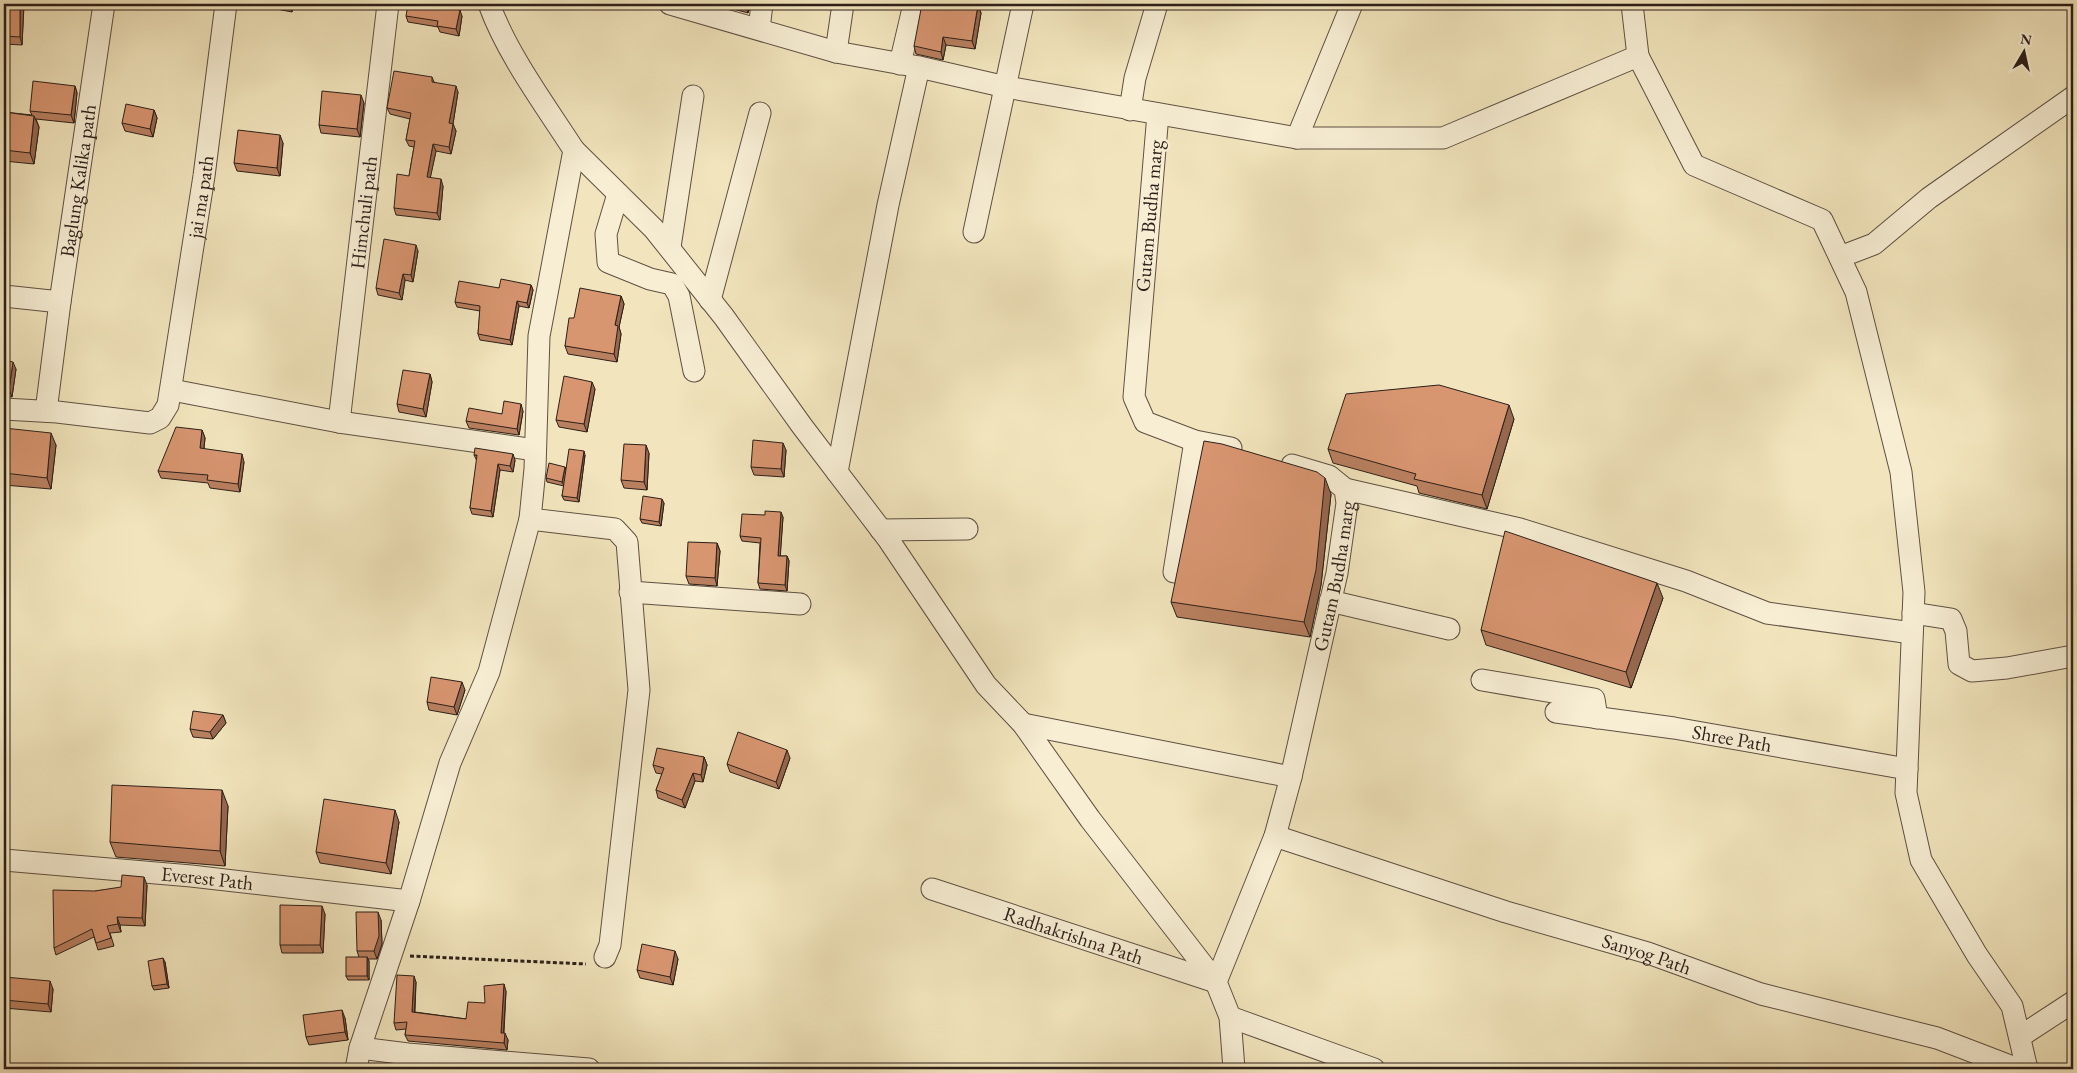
<svg xmlns="http://www.w3.org/2000/svg" width="2077" height="1073" viewBox="0 0 2077 1073" font-family="'EB Garamond',serif">
<style>
.lines{fill:none;stroke-linecap:round;stroke-linejoin:round}
.minor-casing{stroke:#5e5042;stroke-width:23}
.path{stroke:#2c1f19;stroke-width:3;stroke-dasharray:4 2.5;stroke-linecap:butt}
.minor{stroke:#f7eed4;stroke-width:21}
.wall{fill:#b98060;stroke:#2c1f19}
.shaded-wall{fill:#96684e;stroke:#2c1f19}
.building{fill:#d79570;stroke:#2c1f19}
.labels{text-anchor:middle;stroke-width:5;stroke-linejoin:round;paint-order:stroke}
.street-label{font-size:20px;fill:#2c1f19;stroke:#f7eed4}
</style>
<rect width="100%" height="100%" fill="#f2e5bd"/>
<filter id="stains"><feTurbulence type="fractalNoise" baseFrequency=".004" numOctaves="4"/><feColorMatrix values="0 0 0 0 .2 0 0 0 0 .09 0 0 0 0 .02 0 0 0 .5 -.17"/></filter>
<radialGradient id="worn" r=".72"><stop offset=".6" stop-color="#630" stop-opacity="0"/><stop offset="1" stop-color="#630" stop-opacity=".3"/></radialGradient>
<g class="lines">
<!-- minor casing -->
<g class="minor-casing">
<g id="minor">
<path d="M670 4 836 52 919 67 1006 87 1297 138H1443L1638 56 1694 165 1822 220 1856 292 1901 472 1914 592 1906 793 1921 860 1977 955 2012 1006 2027 1069"/>
<path d="M1632 4 1638 56"/>
<path d="M759 29 762 4"/>
<path d="M836 52 843 4"/>
<path d="M900 64 914 4"/>
<path d="M1130 110 1135 78 1157 4"/>
<path d="M1158 114 1134 397 1145 422 1195 441 1231 448"/>
<path d="M1297 138 1352 4"/>
<path d="M574 150 654 229 724 317 802 426 888 539 986 685 1023 724 1090 819 1216 982"/>
<path d="M618 194 606 234 608 262 650 279 672 284 679 296 694 371"/>
<path d="M974 232 1023 4"/>
<path d="M670 247 693 96"/>
<path d="M1840 257 1874 244 1929 198 2073 97"/>
<path id="s1" d="M4 296 60 302 104 4"/>
<path d="M710 300 760 113"/>
<path d="M172 390 339 422 535 450"/>
<path id="s2" d="M4 409 57 412 150 423 160 418 168 405 204 176 226 4"/>
<path d="M46 411 60 302"/>
<path id="s3" d="M339 422 388 4"/>
<path d="M837 472 888 205 919 67"/>
<path d="M1345 489 1520 529 1686 581 1767 613 1912 633"/>
<path d="M530 519 615 529 627 542 639 690 610 945 605 957"/>
<path d="M881 530 967 529"/>
<path d="M1174 572 1195 441"/>
<path d="M630 592 800 604"/>
<path d="M1330 601 1449 629"/>
<path d="M1913 613 1951 619 1956 631 1959 664 1972 671 2007 668 2073 656"/>
<path d="M1482 680 1594 699 1597 718"/>
<path id="s4" d="M1556 712 1674 728 1907 769"/>
<path d="M1023 724 1291 777"/>
<path id="s5" d="M1275 836 1506 912 1648 953 1761 994 1937 1038 2018 1069"/>
<path id="s6" d="M4 860 191 876 409 901"/>
<path id="s7" d="M932 889 1216 982"/>
<path d="M1230 1017 1374 1069"/>
<path d="M2021 1036 2073 1002"/>
<path d="M360 1048 408 1054 589 1069"/>
<path d="M356 1069 360 1048 409 901 450 763 489 672 530 519 535 469 539 336 574 150C545 105 507 54 489 4"/>
<path id="s8" d="M1234 1069 1230 1017 1216 982 1275 836 1291 777 1337 573 1347 503 1345 489 1329 476 1292 465"/>
</g>
</g>
<!-- path -->
<path class="path" d="M410 956 586 964"/>
<!-- minor -->
<use href="#minor" class="minor"/>
</g>
<!-- wall -->
<g class="wall">
<path d="M4 4H24L22 45 4 44Z"/>
<path d="M256 4H293L292 12 256 5Z"/>
<path d="M715 4H751L748 13Z"/>
<path d="M978 5 981 13 975 49 946 45 943 60 916 54 914 46Z"/>
<path d="M439 7 462 16 459 36 440 32 438 27 408 22 406 16Z"/>
<path d="M432 77 434 82 458 92 453 124 456 131 451 154 436 151 430 178 443 186 440 220 396 215 394 208 409 176 414 147 409 146 406 140 410 119 390 114 387 108Z"/>
<path d="M75 86 77 93 74 123 36 119 39 127 34 164 4 161V112L32 115 30 111Z"/>
<path d="M364 103 360 137 321 133 319 125Z"/>
<path d="M154 110 157 118 153 137 125 131 122 123Z"/>
<path d="M283 143 280 176 237 171 234 163Z"/>
<path d="M418 251 413 282 405 280 402 300 378 295 376 288Z"/>
<path d="M531 285 533 290 529 308 519 306 512 345 480 340 478 334 480 311 457 307 455 302 499 288Z"/>
<path d="M621 296 624 304 619 327 621 334 617 362 568 354 565 346 574 318Z"/>
<path d="M4 360 16 369 12 397 4 395Z"/>
<path d="M430 374 432 382 426 417 399 412 397 404Z"/>
<path d="M595 389 587 432 559 427 556 420Z"/>
<path d="M523 411 519 435 469 428 466 421 502 414Z"/>
<path d="M1514 419 1487 509 1419 493 1417 486 1333 463 1328 449Z"/>
<path d="M4 428 56 445 51 489 4 485Z"/>
<path d="M202 430 205 438 204 449 244 462 240 492 210 488 208 483 161 478 158 471Z"/>
<path d="M786 450 784 477 754 475 751 467Z"/>
<path d="M649 453 647 490 624 488 621 480Z"/>
<path d="M474 455 515 460 513 472 500 470 493 517 472 514 470 508 477 461Z"/>
<path d="M585 455 579 502 564 500 562 496 564 486 547 482 546 478 565 467 566 469Z"/>
<path d="M1331 494 1321 585 1310 637 1177 617 1171 602Z"/>
<path d="M664 503 661 526 642 523 640 519Z"/>
<path d="M783 517 780 556H787L789 561 787 591 760 589 758 583 760 543 742 541 740 536Z"/>
<path d="M717 543 720 551 717 586 689 584 686 576Z"/>
<path d="M1663 598 1631 688 1486 645 1481 630Z"/>
<path d="M465 690 457 715 429 710 427 702Z"/>
<path d="M223 715 226 723 213 739 193 737 190 729Z"/>
<path d="M704 757 707 765 703 782 695 781 685 808 658 798 656 790 662 774 656 773 653 765Z"/>
<path d="M790 758 779 789 730 772 727 764Z"/>
<path d="M228 806 225 866 116 857 110 842Z"/>
<path d="M399 822 391 874 320 863 316 852Z"/>
<path d="M147 885 145 926 120 925 121 932 110 933 114 946 98 950 94 937 56 955 54 948 95 891Z"/>
<path d="M325 914 323 953H282L280 945Z"/>
<path d="M381 920 382 944 377 959H368L369 961V980H348L346 976 359 957 357 951Z"/>
<path d="M678 959 673 985 640 978 637 970Z"/>
<path d="M165 962 169 988 154 990 152 986Z"/>
<path d="M4 977 53 989 51 1012 4 1008Z"/>
<path d="M416 982 415 1012 466 1019 485 1003 506 991 504 1033 508 1040 507 1050 408 1041 405 1035 406 1029 396 1030 394 1023Z"/>
<path d="M345 1018 348 1040 309 1045 306 1037Z"/>
</g>
<!-- shaded-wall -->
<g class="shaded-wall">
<path d="M20 4H24L22 45 20 37Z"/>
<path d="M289 4H293L292 12 289 5Z"/>
<path d="M745 4H751L748 13Z"/>
<path d="M978 5 981 13 975 49 972 41Z"/>
<path d="M460 10 462 16 459 36 456 29Z"/>
<path d="M943 37 946 45 943 60 941 52Z"/>
<path d="M75 86 77 93 74 123 71 115Z"/>
<path d="M456 86 458 92 452 130 449 123Z"/>
<path d="M361 95 364 103 360 137 357 129Z"/>
<path d="M154 110 157 118 153 137 150 129Z"/>
<path d="M34 116 39 127 34 164 30 153Z"/>
<path d="M453 124 456 131 451 154 449 147Z"/>
<path d="M280 135 283 143 280 176 277 168Z"/>
<path d="M433 144 436 151 429 184 427 177Z"/>
<path d="M441 179 443 186 440 220 437 213Z"/>
<path d="M416 245 418 251 413 282 411 275Z"/>
<path d="M403 274 405 280 402 300 399 293Z"/>
<path d="M531 285 533 290 529 308 527 303Z"/>
<path d="M621 296 624 304 619 327 621 334 617 362 614 354 615 325Z"/>
<path d="M517 301 519 306 512 345 510 340Z"/>
<path d="M13 362 16 369 12 397 9 389Z"/>
<path d="M430 374 432 382 426 417 423 409Z"/>
<path d="M592 382 595 389 587 432 584 424Z"/>
<path d="M521 404 523 411 519 435 517 429Z"/>
<path d="M1509 405 1514 419 1487 509 1482 495Z"/>
<path d="M202 430 205 438 203 456 200 448Z"/>
<path d="M51 433 56 445 51 489 47 478Z"/>
<path d="M783 443 786 450 784 477 781 469Z"/>
<path d="M646 445 649 453 647 490 644 482Z"/>
<path d="M584 451 585 455 579 502 577 498Z"/>
<path d="M242 454 244 462 240 492 238 484Z"/>
<path d="M513 454 515 460 513 472 510 466Z"/>
<path d="M498 464 500 470 493 517 491 511Z"/>
<path d="M565 467 567 471 564 486 562 482Z"/>
<path d="M1325 478 1331 494 1321 585 1310 637 1304 622Z"/>
<path d="M662 499 664 503 661 526 659 522Z"/>
<path d="M781 512 783 517 780 561 778 556Z"/>
<path d="M717 543 720 551 717 586 715 578Z"/>
<path d="M787 556 789 561 787 591 785 585Z"/>
<path d="M1657 583 1663 598 1631 688 1626 672Z"/>
<path d="M462 682 465 690 457 715 454 707Z"/>
<path d="M223 715 226 723 213 739 210 732Z"/>
<path d="M787 750 790 758 779 789 776 782Z"/>
<path d="M704 757 707 765 703 782 701 775Z"/>
<path d="M693 773 695 781 685 808 682 800Z"/>
<path d="M222 790 228 806 225 866 220 851Z"/>
<path d="M395 810 399 822 391 874 386 863Z"/>
<path d="M144 877 147 885 145 926 142 918Z"/>
<path d="M322 906 325 914 323 953 320 945Z"/>
<path d="M378 912 381 920 382 944 377 959 374 951Z"/>
<path d="M117 917 120 925 121 932 118 924Z"/>
<path d="M675 951 678 959 673 985 670 977Z"/>
<path d="M367 957 369 961V980L367 976Z"/>
<path d="M163 958 165 962 169 988 167 984Z"/>
<path d="M414 976 416 982 414 1018 412 1012Z"/>
<path d="M50 981 53 989 51 1012 48 1004Z"/>
<path d="M504 984 506 991 503 1039 501 1033Z"/>
<path d="M342 1010 345 1018 348 1040 345 1032Z"/>
<path d="M505 1033 508 1040 507 1050 504 1043Z"/>
</g>
<!-- building -->
<g class="building">
<path d="M4 4H20V37L4 36Z"/>
<path d="M408 4H429L439 6V8V6L460 10 456 29 437 26 438 21 406 16Z"/>
<path d="M922 4H970L978 5 972 41 943 37 941 52 914 46Z"/>
<path d="M394 71 432 77V82L456 86 449 123 453 124 449 147 433 144 427 177 441 179 437 213 394 208 397 174 409 176 415 141 406 140 411 113 387 108Z"/>
<path d="M33 81 75 86 71 115 30 111Z"/>
<path d="M322 91 361 95 357 129 319 125Z"/>
<path d="M126 104 154 110 150 129 122 123Z"/>
<path d="M4 112 34 116 30 153 4 150Z"/>
<path d="M238 130 280 135 277 168 234 163Z"/>
<path d="M384 239 416 245 411 275 403 274 399 293 376 288Z"/>
<path d="M501 279 531 285 527 303 517 301 510 340 478 334 480 306 455 302 459 281 499 288Z"/>
<path d="M580 288 621 296 615 325 618 326 614 354 565 346 569 318H574Z"/>
<path d="M4 360 13 362 9 389 4 388Z"/>
<path d="M403 370 430 374 423 409 397 404Z"/>
<path d="M564 376 592 382 584 424 556 420Z"/>
<path d="M1439 385 1509 405 1482 495 1414 479 1416 474 1328 449 1346 394Z"/>
<path d="M504 401 521 404 517 429 466 421 469 408 502 414Z"/>
<path d="M176 427 202 430 200 448 242 454 238 484 207 480 208 475 158 471Z"/>
<path d="M4 428 51 433 47 478 4 473Z"/>
<path d="M753 440 783 443 781 469 751 467Z"/>
<path d="M1204 441 1222 444 1317 472 1325 478 1316 570 1304 622 1171 602Z"/>
<path d="M624 444 646 445 644 482 621 480Z"/>
<path d="M475 448 513 454 510 466 498 464 491 511 470 508 477 455H474Z"/>
<path d="M569 449 584 451 577 498 562 496Z"/>
<path d="M549 463 565 467 562 482 546 478Z"/>
<path d="M643 496 662 499 659 522 640 519Z"/>
<path d="M765 511 781 512 778 556H787L785 585 758 583 761 538 740 536 742 514 765 515Z"/>
<path d="M1505 531 1657 583 1626 672 1481 630Z"/>
<path d="M688 542 717 543 715 578 686 576Z"/>
<path d="M431 677 462 682 454 707 427 702Z"/>
<path d="M193 711 223 715 210 732 190 729Z"/>
<path d="M738 732 787 750 776 782 727 764Z"/>
<path d="M657 748 704 757 701 775 693 773 682 800 656 790 664 768 653 765Z"/>
<path d="M112 785 222 790 220 851 110 842Z"/>
<path d="M324 799 395 810 386 863 316 852Z"/>
<path d="M122 875 144 877 142 918 117 917 118 924 107 926 111 938 96 943 92 929 54 948 53 890 95 891 121 887Z"/>
<path d="M280 905 322 906 320 945H280Z"/>
<path d="M356 912H378L379 936 374 951H357Z"/>
<path d="M642 944 675 951 670 977 637 970Z"/>
<rect x="346" y="957" width="21" height="19"/>
<path d="M163 958 167 984 152 986 148 961Z"/>
<path d="M397 975 414 976 412 1012 466 1019 468 1002 485 1003 484 986 504 984 501 1033H505L504 1043 405 1035 407 1022 394 1023Z"/>
<path d="M4 977 50 981 48 1004 4 1000Z"/>
<path d="M342 1010 345 1032 306 1037 303 1015Z"/>
</g>
<g class="labels">
<!-- street labels -->
<g class="street-label">
<text dy="7" stroke="none"><textPath href="#s1" startOffset="179">Baglung Kalika path</textPath></text>
<text dy="7" stroke="none"><textPath href="#s2" startOffset="384">jai ma path</textPath></text>
<text dy="7" stroke="none"><textPath href="#s3" startOffset="211">Himchuli path</textPath></text>
<text transform="translate(1149 216) rotate(-85)" y="7">Gutam Budha marg</text>
<text dy="7" stroke="none"><textPath href="#s8" startOffset="514">Gutam Budha marg</textPath></text>
<text dy="7" stroke="none"><textPath href="#s4" startOffset="178">Shree Path</textPath></text>
<text dy="7" stroke="none"><textPath href="#s6" startOffset="204">Everest Path</textPath></text>
<text dy="7" stroke="none"><textPath href="#s7" startOffset="149">Radhakrishna Path</textPath></text>
<text dy="7" stroke="none"><textPath href="#s5" startOffset="390">Sanyog Path</textPath></text>
</g>
</g>
<!-- margin -->
<rect width="2077" height="1073" fill="none" stroke="#f2e5bd" stroke-width="20"/>
<rect x="5" y="5" width="2067" height="1063" fill="none" stroke="#2c1f19" stroke-width="2.5"/>
<rect x="10" y="10" width="2057" height="1053" fill="none" stroke="#2c1f19"/>
<!-- north arrow -->
<g transform="translate(2024 52) rotate(9)" stroke="#f7eed4" stroke-width="4" paint-order="stroke">
<path d="M0-4L9 19L0 12L-9 19Z" fill="#2c1f19"/>
<text y="-8" font-size="14" font-weight="bold" text-anchor="middle" fill="#2c1f19">N</text>
</g>
<rect width="100%" height="100%" filter="url(#stains)"/>
<rect width="100%" height="100%" fill="url(#worn)"/>
</svg>
